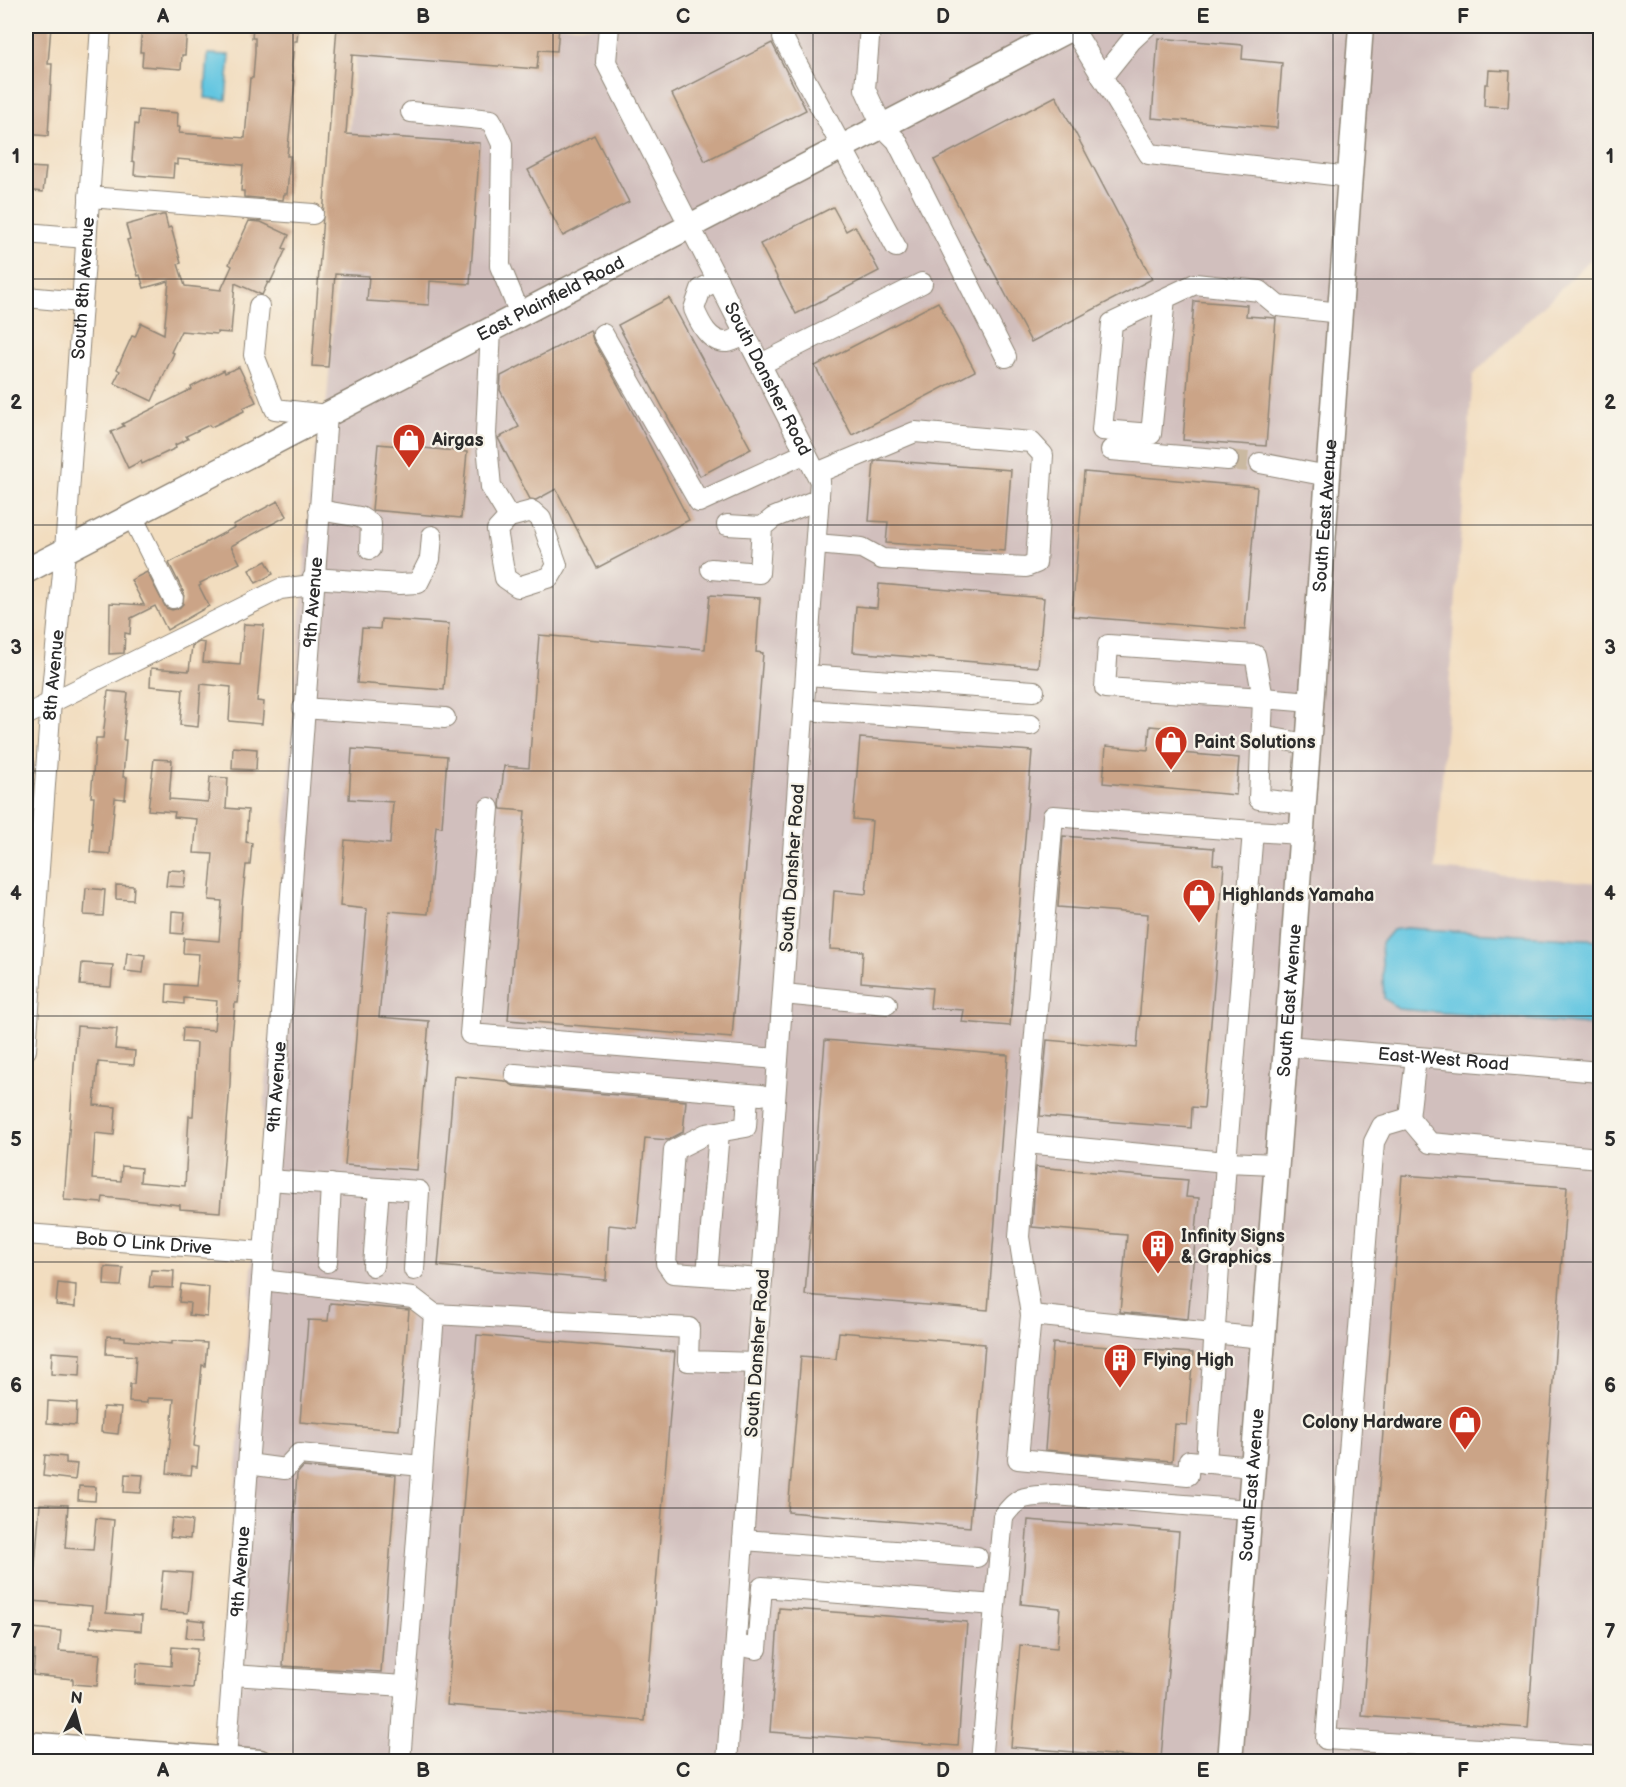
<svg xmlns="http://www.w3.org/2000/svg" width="1626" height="1787" viewBox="0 0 1626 1787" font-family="'Balsamiq Sans',sans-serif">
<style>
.built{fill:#f5d2c2}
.industrial{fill:#d1bfbd}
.water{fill:#63c6e1;stroke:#477886;stroke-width:1.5}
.building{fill:#cba487}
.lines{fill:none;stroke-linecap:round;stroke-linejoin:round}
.minor-tunnel{stroke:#cab9a1;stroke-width:20;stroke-dasharray:20 10;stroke-linecap:butt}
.minor-casing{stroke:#8e8475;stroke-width:22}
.major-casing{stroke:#8e8475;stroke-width:27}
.minor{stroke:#fff;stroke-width:20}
.major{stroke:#fff;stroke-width:24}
.grid{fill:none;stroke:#2b2b2b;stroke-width:1.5;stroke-opacity:0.55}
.labels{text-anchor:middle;stroke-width:4.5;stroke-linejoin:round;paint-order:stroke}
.street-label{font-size:18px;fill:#2b2b2b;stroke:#f7f3e8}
.poi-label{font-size:18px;font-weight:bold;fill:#2b2b2b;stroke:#f7f3e8;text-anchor:start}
.neatline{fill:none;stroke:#2b2b2b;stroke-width:2}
.grid-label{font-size:20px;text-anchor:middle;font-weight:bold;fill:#2b2b2b}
</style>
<rect width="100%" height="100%" fill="#f7f3e8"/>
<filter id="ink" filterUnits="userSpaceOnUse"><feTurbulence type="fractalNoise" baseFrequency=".0167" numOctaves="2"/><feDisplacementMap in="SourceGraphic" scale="12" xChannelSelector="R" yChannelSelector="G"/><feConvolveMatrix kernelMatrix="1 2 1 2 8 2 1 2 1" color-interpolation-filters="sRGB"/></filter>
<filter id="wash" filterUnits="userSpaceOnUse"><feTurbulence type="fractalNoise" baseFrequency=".008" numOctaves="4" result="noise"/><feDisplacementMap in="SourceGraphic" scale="24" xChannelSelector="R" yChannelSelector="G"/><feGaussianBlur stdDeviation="1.35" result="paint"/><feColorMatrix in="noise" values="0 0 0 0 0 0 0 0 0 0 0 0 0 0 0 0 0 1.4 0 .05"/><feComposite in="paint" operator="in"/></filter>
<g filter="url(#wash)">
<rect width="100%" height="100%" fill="#f2ddbf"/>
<!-- built -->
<path class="built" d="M26 1749 204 1761H26Z"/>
<!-- industrial -->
<path class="industrial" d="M358 26H1600V167L1591 259 1473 375 1435 869 1600 883V1761L437 1762 216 1748 312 466 327 398Z"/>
<!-- water -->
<g class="water">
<path d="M208 54 230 55 226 100 205 98Z"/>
<path d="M1406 928 1600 940V1026L1398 1009 1384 998 1381 943 1392 930Z"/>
</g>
<g id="blocks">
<!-- building -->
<g class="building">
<path d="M32 26H51L48 64H52L48 136 26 134V110L30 111 32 85H26V62H29Z"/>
<path d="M142 26H187L185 55H182L181 69 142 66 143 52H140Z"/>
<path d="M253 26H298L297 41H294L292 66 293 80 295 81 287 156H290L287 194H284L283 200 244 197V191H241L243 165 177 159V165L174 164 173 178 134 175 135 162 132 161 135 124 138 125 139 110 178 113 177 127H180L179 133 245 138 250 78H253L255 52V38H252Z"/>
<path d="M337 26H559L557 51 539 50 537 69 352 55 346 134 480 143 470 284 430 281 429 305 367 301 369 276 335 274 328 367 312 366Z"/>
<path d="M1158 38 1243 45 1242 59 1282 63 1277 128 1152 118Z"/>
<path d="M772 43 806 110 705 161 672 94Z"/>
<path d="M1489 70 1510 71 1508 107 1484 106 1485 84H1488Z"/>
<path d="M1056 96 1152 279 1031 342 934 160Z"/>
<path d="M594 135 629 202 563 236 528 170Z"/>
<path d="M26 167 46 168 43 192 26 190Z"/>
<path d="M833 207 846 231 855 226 879 271 796 314 760 244Z"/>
<path d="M162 215H165L168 228 171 227 181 263 178 264 185 286 221 290 232 266 229 264 249 221 261 222 289 235 283 248 286 249 270 283 268 282 262 295 235 283 231 333 217 332V334L181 331 171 352 174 353 152 401 114 383 120 371 117 369 132 336 135 337 141 323 164 334 169 281 144 288 140 275 138 276 127 240 130 239 126 225Z"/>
<path d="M669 298 751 449 700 476 618 325Z"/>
<path d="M1194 301 1247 305 1246 316 1276 318 1266 446 1183 440Z"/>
<path d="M938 302 975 371 852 435 815 366Z"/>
<path d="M590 330 593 340 622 392 689 520 597 568 556 489 536 500 530 499 498 438 519 427 500 390 501 376Z"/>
<path d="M239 367 256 402 243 408 244 411 211 427 209 425 186 436 188 439 175 445 176 448 142 464 141 461 128 468 111 432 124 426 122 424 192 389 191 387 224 370 225 373Z"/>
<path d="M378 444 467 452 461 518 372 510Z"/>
<path d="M879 460 1011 470 1005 551 886 543 888 522 869 521 874 462Z"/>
<path d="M1084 472 1257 487 1245 630 1072 616Z"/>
<path d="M278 501 287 516 231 546 240 563 200 583 201 585 199 586 209 606 167 630 155 606 131 618 130 634 125 633 124 653 109 654 110 603 144 605 131 580 147 572 166 608 172 610 179 608 183 604 184 593 169 563 205 544V543L235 527 233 525Z"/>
<path d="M266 561 273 574 256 583 249 570Z"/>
<path d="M879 584 1044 598 1038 667 853 652 856 606 877 608Z"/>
<path d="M710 595 760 598 756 652 763 653 732 1038 508 1020 525 811 501 809 500 806 504 766 529 768 539 635 705 649Z"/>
<path d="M381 619 449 624 444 690 357 683 362 628 380 629Z"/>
<path d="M244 624 264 625 257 701 264 702 262 724 229 721 231 687 201 684 198 727 180 725 183 689 150 686 151 668 189 671 192 646 199 642 205 643 203 662 240 665Z"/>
<path d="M108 691 128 693 123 740H126L123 777H127L125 799 115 798 110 854 90 852 94 797H91L96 738H103Z"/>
<path d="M1150 726 1171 728 1169 752 1239 758 1236 795 1103 783 1106 746 1148 750Z"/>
<path d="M860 738 1032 751 1010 1026 962 1022 964 1010 930 1008 932 988 861 982 863 951 830 949 834 891 866 894 872 821 853 819Z"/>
<path d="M233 747 257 749 256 770 232 769Z"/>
<path d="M352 749 447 756 442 827 436 826 428 914 389 911 379 1017 429 1021 417 1170 345 1165 367 909 340 906 345 840 390 844 393 802 349 799Z"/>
<path d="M154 759 172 760 169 799 208 802 210 777 228 778 226 808 248 810 246 842 252 843 250 865H246L242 903 238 982H240L238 1003H235L231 1050 230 1084 220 1212 180 1209V1205L103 1197 102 1203 64 1200 77 1026 117 1029 115 1049 135 1051 134 1065 98 1062 94 1105 116 1107 114 1135 95 1133 92 1179 121 1181 122 1166 141 1168 140 1182 185 1186 189 1116H193L197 1043 182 1042 183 1028 214 1030 217 1001 184 998V1004L166 1002 167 984 196 986 199 954 183 953 184 938 219 941 222 901 209 900 213 854 194 853 197 819 174 817 175 812 148 810Z"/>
<path d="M1063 836 1214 848 1213 864 1224 865 1204 1108 1192 1107 1191 1128 1040 1116 1047 1040 1137 1048 1148 914 1058 907Z"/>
<path d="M168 870 186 871 184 887 166 886Z"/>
<path d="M116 885 134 886 133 900 116 899Z"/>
<path d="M86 888 105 890 103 916 84 915Z"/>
<path d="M172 911 185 912 183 934 171 933Z"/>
<path d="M127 953 145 955 143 973 125 971Z"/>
<path d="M82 963 113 965 111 987 80 985Z"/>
<path d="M825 1040 1008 1055 988 1310 805 1295Z"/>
<path d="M454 1076 505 1081 514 1086 686 1101 683 1132 668 1140 645 1138 637 1228 609 1225 606 1280 438 1266Z"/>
<path d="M1036 1167 1188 1180 1186 1197 1199 1198 1188 1319 1120 1312 1127 1235 1032 1227Z"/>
<path d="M1402 1175 1567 1187 1528 1728 1362 1716Z"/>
<path d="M105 1267 123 1268 121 1286 104 1285Z"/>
<path d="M151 1270 174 1271 173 1288 149 1287Z"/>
<path d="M58 1283 76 1285 75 1307 56 1305Z"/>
<path d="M181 1284 209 1287 207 1317 189 1315 190 1303 179 1302Z"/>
<path d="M330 1303 409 1310 399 1430 300 1422 308 1320 328 1321Z"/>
<path d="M839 1332 985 1344 970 1527 788 1512 801 1356 836 1359Z"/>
<path d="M477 1335 675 1352 645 1721 447 1705Z"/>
<path d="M107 1336 125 1337V1340L172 1344V1341L207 1343 205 1366 202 1365 194 1446 199 1447 197 1467 192 1466 191 1475 167 1473 174 1399 147 1398V1403L129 1402 130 1384H134L136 1356 106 1354Z"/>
<path d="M1053 1343 1193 1353 1187 1425 1175 1424 1172 1461 1045 1450Z"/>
<path d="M52 1352 81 1354 80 1376 51 1374Z"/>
<path d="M48 1401 77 1403 76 1425 47 1423Z"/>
<path d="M103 1407 121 1408 118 1434 101 1432Z"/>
<path d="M45 1455 66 1457V1463L77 1464 75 1480 43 1476Z"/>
<path d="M303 1467 396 1475 381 1672 283 1666 297 1474Z"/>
<path d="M125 1474 143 1475 141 1493 124 1492Z"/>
<path d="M79 1486 96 1487 95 1501 78 1500Z"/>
<path d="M40 1504 68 1505 65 1548 93 1550 96 1518 114 1520 106 1613 142 1616 141 1631 90 1627 92 1606 32 1601Z"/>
<path d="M172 1518 192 1521 190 1539 170 1537Z"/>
<path d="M1028 1520 1179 1532 1161 1759 1011 1747 1020 1645 1057 1648 1060 1608 1021 1604Z"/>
<path d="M163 1571 192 1573 188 1613 159 1611Z"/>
<path d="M779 1608 967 1622 958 1746 770 1732Z"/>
<path d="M188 1619 205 1621 204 1639 186 1638Z"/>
<path d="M32 1628 61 1631 59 1651 100 1654 97 1686 73 1684V1679L33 1675 35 1651 30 1650Z"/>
<path d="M172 1647 197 1649 193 1688 135 1684 137 1663 171 1666Z"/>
</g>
</g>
</g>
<g filter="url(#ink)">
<use href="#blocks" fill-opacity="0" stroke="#8e8475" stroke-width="1.5"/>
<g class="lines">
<!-- minor-tunnel -->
<path class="minor-tunnel" d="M1228 460 1260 463"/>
<!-- minor casing -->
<g class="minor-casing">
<g id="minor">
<path id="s1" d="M609 26 606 62 820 481 727 1762"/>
<path d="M870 26 865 89 882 126 897 141 1006 357"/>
<path d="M1072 27 1149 154 1350 177"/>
<path d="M783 38 896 247"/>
<path d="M1102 77 1131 41 1147 26"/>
<path d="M411 112 491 120 502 144 500 266 520 314"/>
<path d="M89 197 313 214"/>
<path d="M26 233 86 238"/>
<path d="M718 280 701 289 694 309C700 323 709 343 727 342 733 341 741 337 746 335"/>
<path d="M26 297 81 302"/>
<path d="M1165 298 1151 434 1102 430 1112 323 1195 284 1260 291 1278 306 1340 313"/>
<path d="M491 329 486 434 491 487 509 517"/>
<path d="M603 334 699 502 806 453"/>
<path d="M761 364 922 283"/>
<path d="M1111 450 1228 460"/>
<path d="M1260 463 1328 476"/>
<path d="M319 510 360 517 371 524 370 549"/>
<path d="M532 511 541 519 557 565 550 577 518 587 505 578 497 530 509 517Z"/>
<path d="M132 516 173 598"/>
<path d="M727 525 762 527"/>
<path d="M816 544 862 548 882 559 1026 567 1036 563 1043 455 1031 442 915 432 817 473"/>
<path d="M711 569 759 573 762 527 773 518 819 499"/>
<path d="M313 578 400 584 418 583 430 559 432 536"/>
<path d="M1108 645 1255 655 1263 698 1105 688Z"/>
<path d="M806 675 1034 691"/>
<path d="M303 708 445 718"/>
<path d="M804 710 1031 725"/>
<path d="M26 715 280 589 312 585"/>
<path d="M1261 736 1307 744"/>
<path d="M1303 804 1259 799 1263 698 1311 702"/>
<path d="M489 808 470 1034 778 1059"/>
<path d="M1253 831 1053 816 1026 1143 1226 1162 1253 831 1301 834"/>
<path d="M783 994 887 1004"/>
<path id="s2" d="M1286 1046 1600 1072"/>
<path id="s3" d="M26 1050 51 701 65 551 101 26"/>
<path d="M1416 1057 1409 1118 1382 1126 1374 1142 1326 1739 1600 1757"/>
<path d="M515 1074 761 1095"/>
<path d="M748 1094 746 1127 706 1134 674 1150 666 1263 673 1273 762 1279"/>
<path d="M1409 1118 1430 1143 1600 1158"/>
<path d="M1026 1143 1019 1237 1031 1315 1018 1459 1188 1475 1189 1461 1253 1467"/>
<path d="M269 1180 419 1191 414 1270"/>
<path id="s4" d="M26 1234 264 1252"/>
<path d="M327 1262 331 1184"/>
<path d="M373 1266 379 1188"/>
<path d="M707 1275 719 1132"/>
<path d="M262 1280 413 1298 434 1314"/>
<path d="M1031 1315 1263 1338"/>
<path d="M1206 1463 1226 1162 1276 1164"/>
<path d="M248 1464 285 1469 299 1454 422 1466"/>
<path d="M743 1540 977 1557"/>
<path d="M736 1645 757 1649 762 1587 995 1605"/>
<path d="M232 1675 405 1686"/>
<path id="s5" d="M226 1759 327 415 275 409 254 355 259 306"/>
<path d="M400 1762 434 1314 689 1328 688 1361 756 1363"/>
<path d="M981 1762 1003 1517C1020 1493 1027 1497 1055 1495L1249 1510"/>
</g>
</g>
<!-- major casing -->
<g class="major-casing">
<g id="major">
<path id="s6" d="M26 571 1075 26"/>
<path d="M26 1744 260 1762"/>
<path id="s7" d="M1230 1762 1286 1046 1361 26"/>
</g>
</g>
<!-- minor -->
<use href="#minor" class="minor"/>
<!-- major -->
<use href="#major" class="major"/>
</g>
</g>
<!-- grid -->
<path class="grid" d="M293 26V1762M553 26V1762M813 26V1762M1073 26V1762M1333 26V1762M26 279H1600M26 525H1600M26 771H1600M26 1016H1600M26 1262H1600M26 1508H1600"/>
<!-- icons -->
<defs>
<g id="shop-pin" transform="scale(1.725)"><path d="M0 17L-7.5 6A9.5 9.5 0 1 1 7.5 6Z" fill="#c8321e" stroke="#f7f3e8"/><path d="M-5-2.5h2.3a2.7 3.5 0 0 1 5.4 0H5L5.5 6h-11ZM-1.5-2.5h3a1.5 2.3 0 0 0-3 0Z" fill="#fff"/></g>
<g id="building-pin" transform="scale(1.725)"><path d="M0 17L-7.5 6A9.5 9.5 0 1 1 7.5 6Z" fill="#c8321e" stroke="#f7f3e8"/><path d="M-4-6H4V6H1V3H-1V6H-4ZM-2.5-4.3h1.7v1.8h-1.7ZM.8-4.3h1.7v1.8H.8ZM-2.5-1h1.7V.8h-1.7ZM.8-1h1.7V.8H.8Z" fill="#fff"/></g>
</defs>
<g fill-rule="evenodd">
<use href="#shop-pin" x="409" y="440"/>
<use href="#shop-pin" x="1171" y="742"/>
<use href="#shop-pin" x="1199" y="895"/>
<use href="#building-pin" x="1158" y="1246"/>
<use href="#building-pin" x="1120" y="1360"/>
<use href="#shop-pin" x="1465" y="1422"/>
</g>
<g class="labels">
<!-- street labels -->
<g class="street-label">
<text dy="6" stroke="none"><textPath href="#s3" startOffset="764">South 8th Avenue</textPath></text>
<text dy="6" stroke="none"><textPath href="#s6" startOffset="591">East Plainfield Road</textPath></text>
<text dy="6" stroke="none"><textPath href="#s1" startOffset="392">South Dansher Road</textPath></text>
<text dy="6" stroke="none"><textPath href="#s7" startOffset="1250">South East Avenue</textPath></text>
<text dy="6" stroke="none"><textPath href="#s5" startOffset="1160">9th Avenue</textPath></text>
<text dy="6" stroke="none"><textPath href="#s3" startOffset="376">8th Avenue</textPath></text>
<text transform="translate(792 868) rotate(-86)" y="6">South Dansher Road</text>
<text dy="6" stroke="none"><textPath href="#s7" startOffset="764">South East Avenue</textPath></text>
<text dy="6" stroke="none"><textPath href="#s2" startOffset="158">East-West Road</textPath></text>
<text dy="6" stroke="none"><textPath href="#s5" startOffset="674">9th Avenue</textPath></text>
<text dy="6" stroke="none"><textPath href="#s4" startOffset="118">Bob O Link Drive</textPath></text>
<text transform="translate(757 1353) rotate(-86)" y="6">South Dansher Road</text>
<text dy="6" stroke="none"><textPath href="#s7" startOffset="278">South East Avenue</textPath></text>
<text dy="6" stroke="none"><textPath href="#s5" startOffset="188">9th Avenue</textPath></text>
</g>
<!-- poi labels -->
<g class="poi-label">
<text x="432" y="446">Airgas</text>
<text x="1194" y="748">Paint Solutions</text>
<text x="1222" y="901">Highlands Yamaha</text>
<text x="1181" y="1242">Infinity Signs<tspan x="1181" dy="21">&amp; Graphics</tspan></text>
<text x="1143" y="1366">Flying High</text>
<text x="1442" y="1428" text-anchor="end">Colony Hardware</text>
</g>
</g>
<!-- margin -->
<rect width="1626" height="1787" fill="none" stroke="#f7f3e8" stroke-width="66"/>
<!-- north arrow -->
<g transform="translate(75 1712) rotate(6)" stroke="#f7f3e8" stroke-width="4.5" paint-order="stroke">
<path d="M0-4.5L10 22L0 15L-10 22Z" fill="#2b2b2b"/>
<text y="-9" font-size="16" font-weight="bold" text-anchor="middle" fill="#2b2b2b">N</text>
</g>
<rect x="33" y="33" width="1560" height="1721" class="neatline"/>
<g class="grid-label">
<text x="163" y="23">A</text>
<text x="423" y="23">B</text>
<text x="683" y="23">C</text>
<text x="943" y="23">D</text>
<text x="1203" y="23">E</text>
<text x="1463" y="23">F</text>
<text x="16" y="163">1</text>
<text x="1610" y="163">1</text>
<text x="16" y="409">2</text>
<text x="1610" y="409">2</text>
<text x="16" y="654">3</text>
<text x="1610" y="654">3</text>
<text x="16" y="900">4</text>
<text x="1610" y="900">4</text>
<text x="16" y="1146">5</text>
<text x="1610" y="1146">5</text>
<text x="16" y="1392">6</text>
<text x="1610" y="1392">6</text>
<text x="16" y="1638">7</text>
<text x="1610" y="1638">7</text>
<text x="163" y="1777">A</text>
<text x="423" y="1777">B</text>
<text x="683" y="1777">C</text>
<text x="943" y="1777">D</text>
<text x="1203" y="1777">E</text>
<text x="1463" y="1777">F</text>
</g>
</svg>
